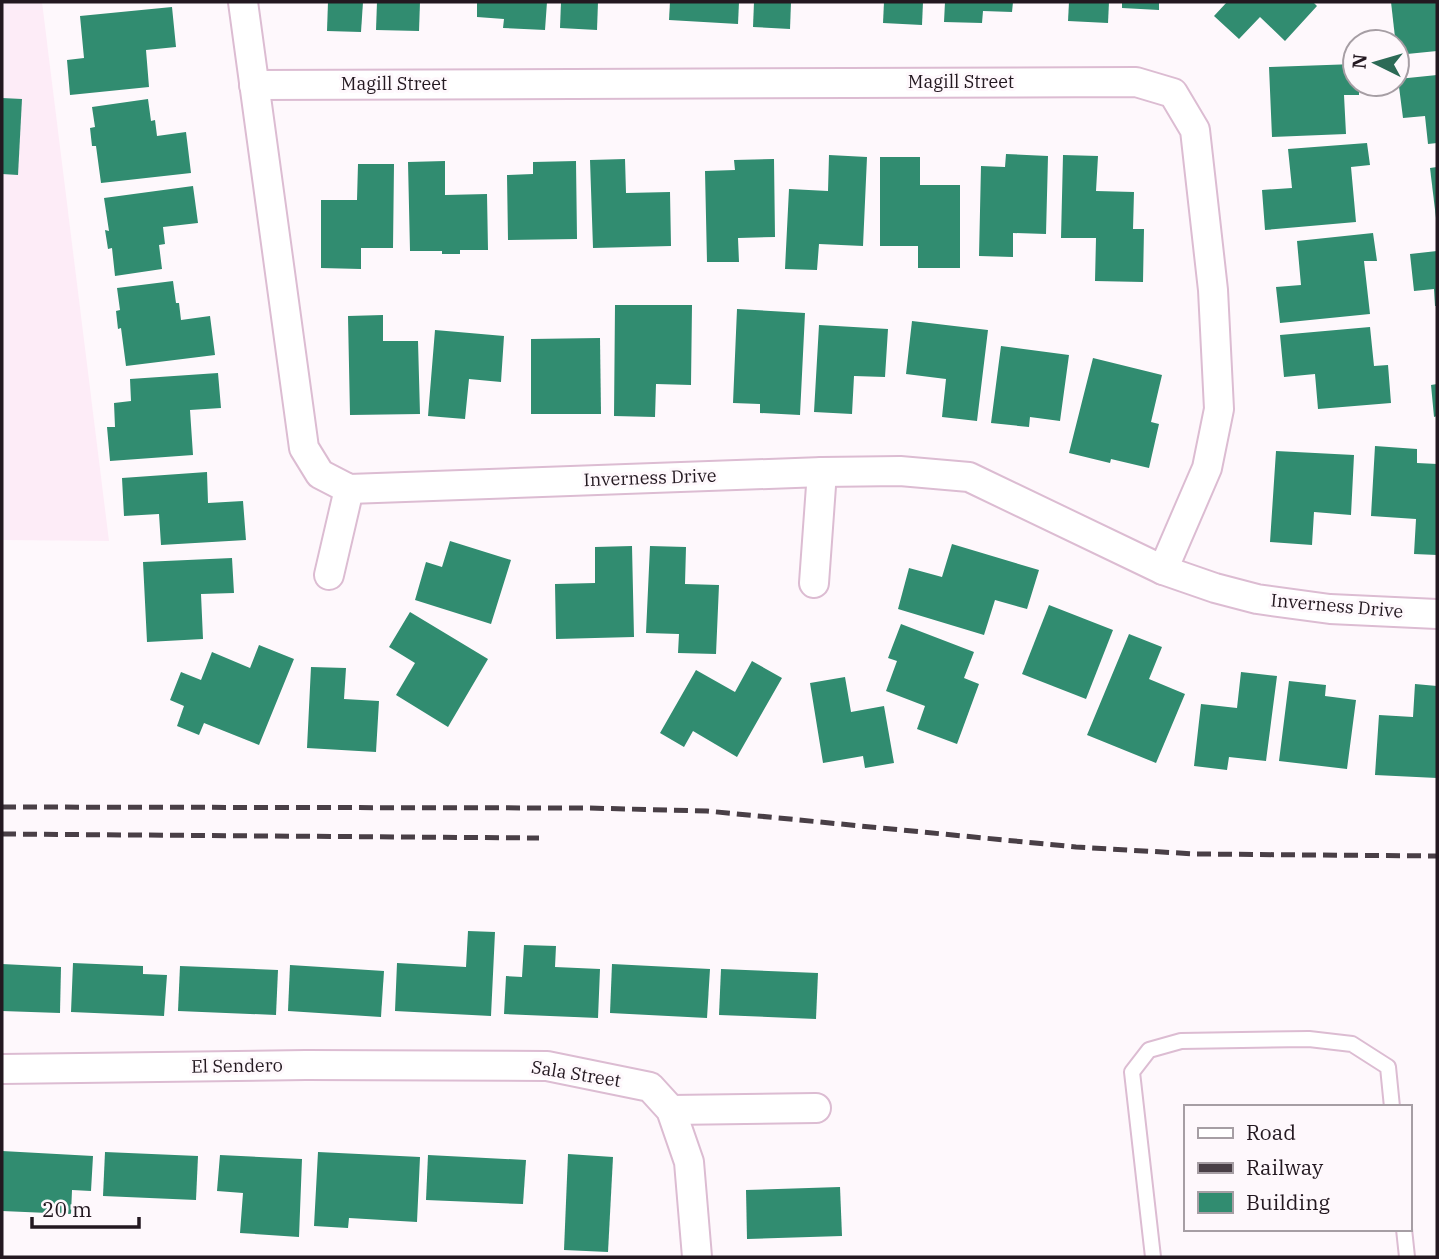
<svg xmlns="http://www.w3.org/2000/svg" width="1439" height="1259" viewBox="0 0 1439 1259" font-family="'IBM Plex Serif',serif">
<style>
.built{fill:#fdecf7}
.building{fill:#318c70}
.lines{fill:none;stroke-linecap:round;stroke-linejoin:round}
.lane-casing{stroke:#dcbcd2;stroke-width:18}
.street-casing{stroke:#dcbcd2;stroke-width:32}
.lane{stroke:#fff;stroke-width:14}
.street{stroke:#fff;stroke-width:28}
.rail{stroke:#493f46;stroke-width:5;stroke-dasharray:14 7;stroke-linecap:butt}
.labels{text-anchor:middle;stroke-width:6;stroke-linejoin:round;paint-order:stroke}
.street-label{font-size:18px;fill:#231820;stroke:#fef8fc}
</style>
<rect width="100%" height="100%" fill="#fef8fc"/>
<!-- built -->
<path class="built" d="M2 2H42L109 541 2 540Z"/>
<!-- building -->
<g class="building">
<path d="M328 2H363L361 32 327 31Z"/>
<path d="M377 2H420L419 31 376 30Z"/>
<path d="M477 2H547L545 30 503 28 504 19 477 17Z"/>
<path d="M561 2H598L597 30 560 28Z"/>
<path d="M670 2H739L738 24 669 20Z"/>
<path d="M754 2H791L790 29 753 27Z"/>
<path d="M884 2H923L922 25 883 23Z"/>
<path d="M945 2H1013L1012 12 983 11 982 23 944 22Z"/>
<path d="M1069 2H1109L1108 23 1068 21Z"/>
<path d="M1122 2H1159V10L1122 8Z"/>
<path d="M1227 2H1313L1317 6 1285 41 1260 17 1239 39 1214 16Z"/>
<path d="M1391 2H1437V51L1397 55Z"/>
<path d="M172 7 176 47 146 50 149 87 70 95 67 60 84 58 80 16Z"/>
<path d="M1355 64V84H1359V95H1344L1346 134 1272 137 1269 67Z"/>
<path d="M1437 75V143L1428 144 1425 116 1403 118 1398 79Z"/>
<path d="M2 98 22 99 18 175 2 174Z"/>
<path d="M148 99 151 121 155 120 157 136 186 132 191 173 101 183 96 146H92L90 128 95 127 92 107Z"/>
<path d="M1367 143 1370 165 1351 167 1356 222 1265 230 1262 190 1292 188 1288 149Z"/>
<path d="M1006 154 1048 156 1046 234 1013 233V257L979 256 981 166 1005 167Z"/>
<path d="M829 155 867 157 863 246 819 244 817 270 785 269 789 189 828 191Z"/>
<path d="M1063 155 1098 156 1096 191 1134 192 1133 229H1144L1143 282 1095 281 1096 238H1061Z"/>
<path d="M880 157H920V185H960V268H918V246H880Z"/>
<path d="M625 159 626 193 670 192 671 246 593 248 590 160Z"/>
<path d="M774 159 775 237 738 238 739 262H707L705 171 735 170 734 160Z"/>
<path d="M445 161V195L487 194 488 250H460V254H442V251H410L408 162Z"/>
<path d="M576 161 577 239 508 240 507 175 533 174V162Z"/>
<path d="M358 164H394L393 248H361V269L321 268V200H357Z"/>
<path d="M1437 167V218H1436L1430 168Z"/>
<path d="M193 186 198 223 163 227 165 244 159 245 162 269 115 276 112 248 108 249 105 230 109 231 104 198Z"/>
<path d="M1373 233 1377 261H1364L1370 314 1280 323 1276 287 1301 285 1297 241Z"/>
<path d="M1437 251V306H1435L1434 289 1414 291 1410 254Z"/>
<path d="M173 281 176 303H179L181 320 210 316 215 355 126 366 121 328 118 329 116 311 120 310 117 288Z"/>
<path d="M615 305H692L691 385 656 384 655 417 614 416Z"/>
<path d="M737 309 805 313 800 415 760 413V404L733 403Z"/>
<path d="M383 315V341H418L420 414 350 415 348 316Z"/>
<path d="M912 321 988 330 977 421 942 417 946 379 906 374Z"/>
<path d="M819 325 888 329 885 377 854 376 852 414 814 412Z"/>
<path d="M1370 327 1374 366 1388 365 1391 403 1318 409 1315 374 1284 377 1280 335Z"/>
<path d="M435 330 504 336 501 382 469 379 465 419 428 416Z"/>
<path d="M600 338 601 414H531V339Z"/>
<path d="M1001 346 1069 355 1060 421 1030 417 1029 427 991 423Z"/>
<path d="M1093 358 1162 375 1151 422 1159 424 1149 468 1111 459 1110 463 1069 453Z"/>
<path d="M218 373 221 408 190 410 193 455 110 461 107 427H115L114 403 131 401 130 379Z"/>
<path d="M1437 384V416L1434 417 1431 385Z"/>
<path d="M1375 446 1417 449V463L1437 464V555L1414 554 1416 519 1371 516Z"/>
<path d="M1276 451 1354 455 1351 515 1314 512 1312 545 1270 542Z"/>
<path d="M207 472 208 503 243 501 246 540 161 545 159 514 124 516 122 478Z"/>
<path d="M450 541 511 560 491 624 415 600 426 562 442 567Z"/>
<path d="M952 544 1039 570 1027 609 995 600 984 635 898 609 909 568 942 577Z"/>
<path d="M632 546 634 637 556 639 555 584 595 583V547Z"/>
<path d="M650 546 686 547 685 584 719 585 716 654 678 653 679 634 646 633Z"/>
<path d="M232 558 234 593 201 594 203 639 147 642 143 562Z"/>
<path d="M1049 605 1113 630 1086 699 1022 674Z"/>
<path d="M410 612 488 659 448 727 396 695 415 663 389 647Z"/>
<path d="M901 624 974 652 964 678 979 684 957 744 917 729 925 706 886 691 897 661 888 658Z"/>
<path d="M1129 634 1162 647 1149 679 1185 694 1156 763 1087 735Z"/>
<path d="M259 645 294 659 259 745 204 723 199 735 177 726 184 706 170 700 181 672 201 680 212 652 250 668Z"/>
<path d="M752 661 782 678 737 757 693 731 684 747 660 733 696 670 735 692Z"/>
<path d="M311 667 346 668 344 699 379 701 376 752 307 748Z"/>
<path d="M1241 672 1277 676 1266 761 1229 757 1227 770 1194 766 1201 704 1237 708Z"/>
<path d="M845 677 851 712 884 706 894 763 865 768 863 756 823 763 810 683Z"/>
<path d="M1289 681 1326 685 1325 696 1356 700 1347 769 1279 761Z"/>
<path d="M1415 684 1437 686V778L1375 775 1379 715 1413 717Z"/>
<path d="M468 931 495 932 491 1016 395 1011 397 963 466 967Z"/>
<path d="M524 945 556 946 555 967 600 969 598 1018 504 1014 506 976 522 977Z"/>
<path d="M73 963 143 966V974L167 975 164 1016 71 1012Z"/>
<path d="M2 964 61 967 60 1013 2 1011Z"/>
<path d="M612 964 710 969 707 1018 610 1013Z"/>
<path d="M290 965 384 971 381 1017 288 1011Z"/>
<path d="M180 966 278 970 276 1015 178 1011Z"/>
<path d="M721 969 818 973 816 1019 719 1015Z"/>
<path d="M2 1151 93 1156 91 1191 72 1190 71 1214 2 1211Z"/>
<path d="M105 1152 198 1156 196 1200 103 1196Z"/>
<path d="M318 1152 420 1157 417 1222 349 1218 348 1228 314 1226Z"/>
<path d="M568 1154 613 1157 608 1252 564 1250Z"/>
<path d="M220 1155 302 1159 299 1237 240 1233 243 1193 217 1191Z"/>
<path d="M428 1155 526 1160 523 1204 426 1200Z"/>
<path d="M840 1187 842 1236 747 1239 746 1190Z"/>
</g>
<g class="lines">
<!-- lane casing -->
<g class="lane-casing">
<g id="lane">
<path d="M1404 1229 1407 1257"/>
<path d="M1153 1257 1132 1072 1149 1050 1181 1041 1309 1039 1352 1044 1388 1067 1392 1107"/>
</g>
</g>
<!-- street casing -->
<g class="street-casing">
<g id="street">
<path d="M243 2 304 448 320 474 349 489 822 472 900 471 969 477 1163 570 1215 588 1257 599 1330 609 1437 614"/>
<path d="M254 85 1136 82 1173 93 1195 130 1213 290 1219 409 1207 468 1163 570"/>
<path d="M329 575 349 489"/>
<path d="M814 583 822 472"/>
<path d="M2 1069 306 1065 547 1066 650 1087 671 1110 689 1162 697 1257"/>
<path d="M671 1110 816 1108"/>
</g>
</g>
<!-- lane -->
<use href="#lane" class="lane"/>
<!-- street -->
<use href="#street" class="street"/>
<!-- rail -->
<g class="rail">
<path d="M2 807 587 808 707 811 1076 847 1196 854 1437 856"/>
<path d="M2 834 539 838"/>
</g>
</g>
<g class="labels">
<!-- street labels -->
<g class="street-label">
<text x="961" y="88">Magill Street</text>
<text x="394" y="90">Magill Street</text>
<text transform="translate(650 478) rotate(-2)" y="6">Inverness Drive</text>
<text transform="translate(1337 606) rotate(5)" y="6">Inverness Drive</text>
<text transform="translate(237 1066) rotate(-1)" y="6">El Sendero</text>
<text transform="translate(576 1074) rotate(9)" y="6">Sala Street</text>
</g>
</g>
<!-- border -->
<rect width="1439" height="1259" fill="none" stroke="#231820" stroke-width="7"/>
<!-- legend -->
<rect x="1184" y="1105" width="228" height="126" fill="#fef8fc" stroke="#a69ea4" stroke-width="2"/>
<rect x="1198" y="1128" width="35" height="10" fill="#ffffff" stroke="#a69ea4" stroke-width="2"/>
<text x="1246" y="1140" font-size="21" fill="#231820">Road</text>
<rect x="1198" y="1163" width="35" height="10" fill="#493f46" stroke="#a69ea4" stroke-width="2"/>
<text x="1246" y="1175" font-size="21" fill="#231820">Railway</text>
<rect x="1198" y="1192" width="35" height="21" fill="#318c70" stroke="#a69ea4" stroke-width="2"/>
<text x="1246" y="1210" font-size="21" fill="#231820">Building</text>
<!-- north arrow -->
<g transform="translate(1376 63) rotate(275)"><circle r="33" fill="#fef8fc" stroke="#a69ea4" stroke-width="2"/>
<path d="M0-5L12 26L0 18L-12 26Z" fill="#2c6a56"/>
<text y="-10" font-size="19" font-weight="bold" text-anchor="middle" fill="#231820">N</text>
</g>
<!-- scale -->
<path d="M32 1217v10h107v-10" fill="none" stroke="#231820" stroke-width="3.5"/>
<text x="42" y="1217" font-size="21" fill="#231820" stroke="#fef8fc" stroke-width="5" paint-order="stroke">20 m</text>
</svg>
